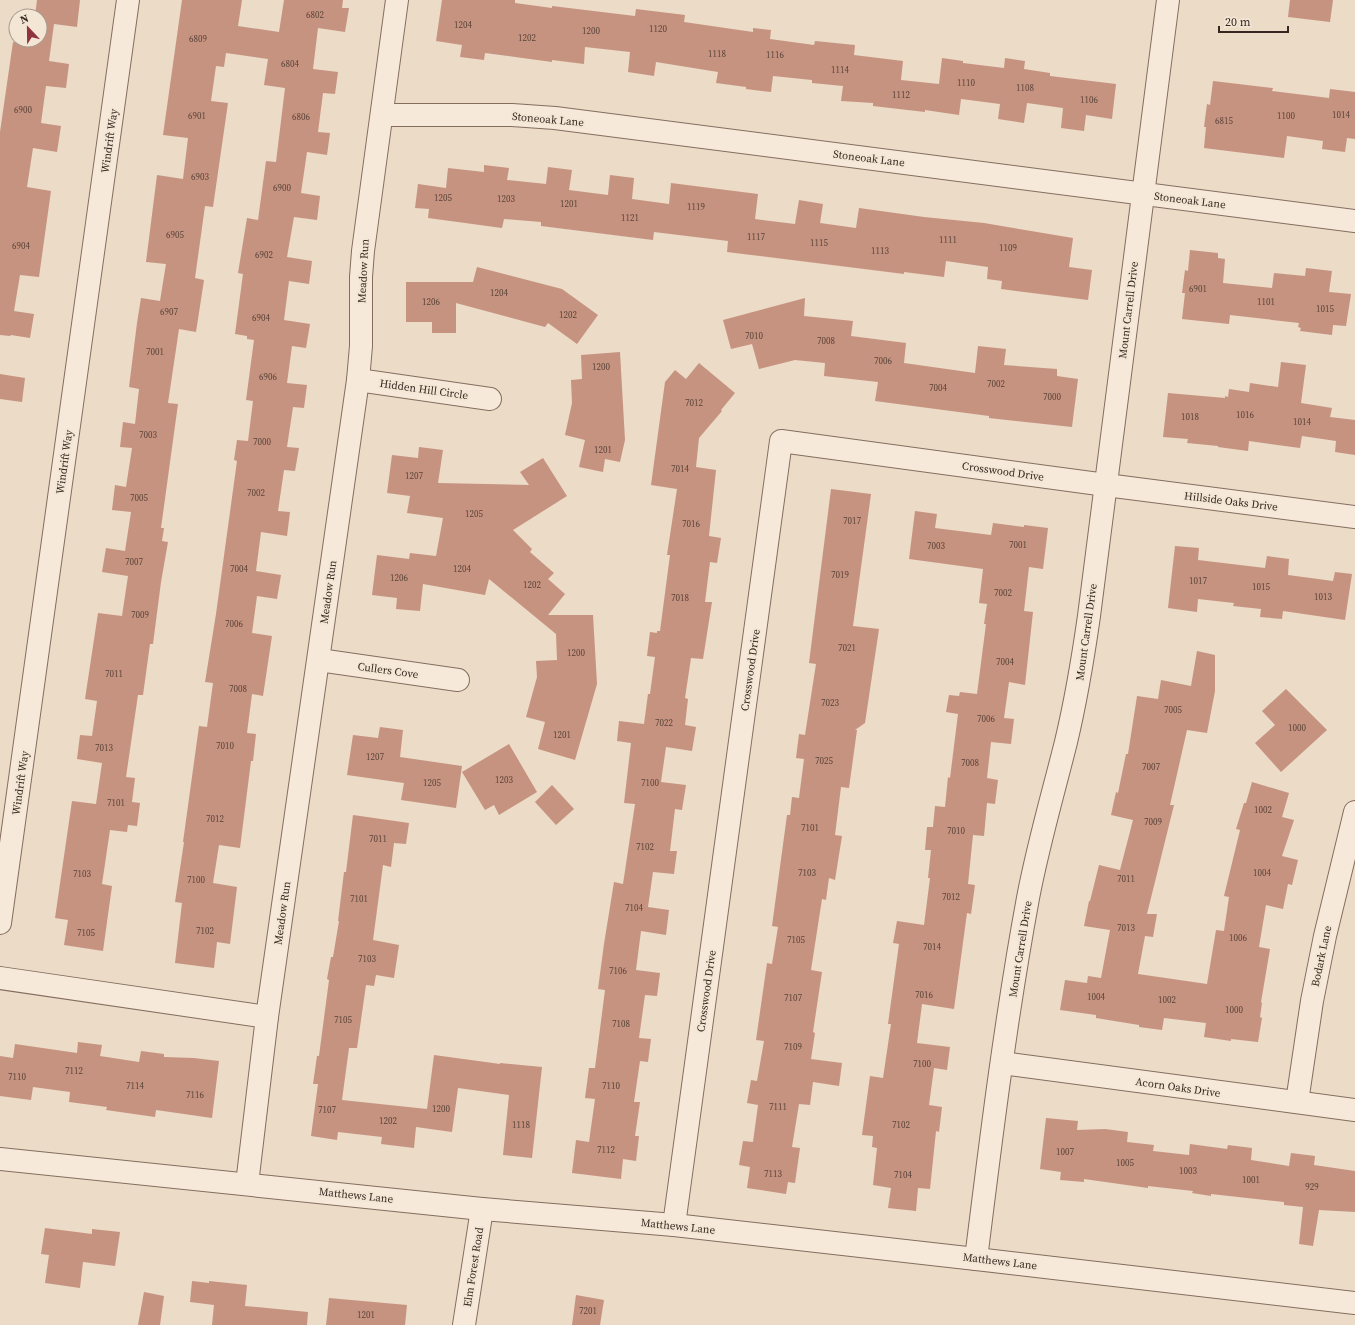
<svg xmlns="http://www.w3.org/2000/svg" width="1355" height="1325" viewBox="0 0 1355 1325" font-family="'Source Serif 4',serif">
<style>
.building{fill:#c69380}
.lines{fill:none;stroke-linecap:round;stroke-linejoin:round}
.minor-casing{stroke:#856d5e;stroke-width:24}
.tertiary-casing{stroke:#856d5e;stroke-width:24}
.minor{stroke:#f6e9d9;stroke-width:22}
.tertiary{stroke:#f6e9d9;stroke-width:22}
.labels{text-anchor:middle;stroke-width:4;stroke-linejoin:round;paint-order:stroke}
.number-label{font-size:9px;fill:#5a4338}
.street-label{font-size:11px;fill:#362820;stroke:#f3e6d5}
</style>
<rect width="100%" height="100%" fill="#ebdbc7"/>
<!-- building -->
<g class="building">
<path d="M37 0H80L77 27 54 24 49 61 69 64 66 88 46 86 41 123 61 126 57 152 33 148 27 187 51 191 39 277 20 275 14 311 34 314 30 338 11 335 10 336 0 335V132L13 42 28 44V40H40V16H35Z"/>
<path d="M182 0H242L238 26 279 32 284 0H343L342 8H349L345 32 318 28 313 69 338 72 335 94 323 93 318 132 330 133 327 155 307 152 301 193 320 196 317 220 294 217 287 257 312 261 309 284 289 281 284 320 310 324 306 348 292 346 287 383 307 385 304 408 293 407 287 447 299 448 295 471 284 470 278 511 290 512 287 536 261 532 256 571 281 575 277 599 257 596 252 633 272 636 263 696 252 694 247 733 256 734 253 761H251L240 848 219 845 213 883 237 887 230 944 217 942 214 968 175 963 182 903 175 902 184 842H183L199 726 207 727 213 683 205 682 216 614 237 461 234 460 237 440 248 441 253 401 246 400 254 340 247 339V336L235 334 243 274 238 273 247 218 258 220 266 161 276 162 285 88 264 85 268 59 226 53 224 67 216 66 211 101 228 103 213 207 205 206 195 278 204 280 196 332 179 329 168 403 178 404 161 528H164L162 541 168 542 161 582 153 644H150L143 695H138L126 777 135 778 132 802 140 803 137 826 128 825 127 832 110 830 102 884 112 886 103 951 64 945 68 920 55 918 72 801 96 804 102 763 77 759 80 735 92 736 97 701 85 699 98 613 122 616 128 576 102 572 106 548 125 551 131 512 112 510 115 485 126 487 132 448 120 447 123 422 135 424 139 389 129 387 137 323 141 298 160 301 166 264 146 262 157 175 183 179 188 138 163 135Z"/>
<path d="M442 0H515V3L552 8V6L635 16 636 9 685 15 684 22 753 32V28L771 30 770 39 814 45 815 41 855 45 854 55 903 61 901 80 939 84 942 58 963 61V63L1004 68 1005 58 1025 61 1024 69 1050 73V76L1116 84 1112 119 1086 115 1084 131 1061 128 1063 108 1027 103 1024 123 998 119 1000 104 961 99 959 115 925 110V112L873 106V103L841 101 843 86 812 83V80L773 76 771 92 746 89V87L716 83 718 72 656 62 654 76 628 72 630 52 585 47 584 64 552 60V62L485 53 484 60 460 57 462 45 436 41Z"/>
<path d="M1290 0H1333L1330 22 1288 17Z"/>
<path d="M1213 81 1273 88 1272 91 1329 98 1330 89 1355 92V139L1347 138 1345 152 1322 149 1323 141 1287 136 1284 158 1204 148 1206 127H1204L1207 104 1210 105Z"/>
<path d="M484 165 509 168 507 180 546 184 548 167 572 170 569 190 608 195 610 175 634 178 632 199 669 204 671 183 758 194 755 219 795 224 799 200 823 204 820 223 856 228 859 208 924 217 984 223 1073 238 1069 267 1092 270 1088 300 1001 289 1002 281 987 279 988 267 946 261 944 277 904 272V274L727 252 728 241 654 232 653 240 541 226V222L504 219 502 228 428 218 429 209 415 208 418 184 446 188 448 168 484 172Z"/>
<path d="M1190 250 1218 253V258L1225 259 1223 283 1272 288 1274 273 1305 276 1306 268 1332 271 1329 292 1351 294 1346 326 1333 325 1332 335 1300 331 1301 328 1298 327 1299 323 1230 315 1229 324 1182 319 1185 293H1182L1185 270 1188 271Z"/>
<path d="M477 267 562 289 598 315 577 344 548 323 545 327 456 303V333H432V322H406V282H473Z"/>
<path d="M805 298 804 316 853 321 851 336 906 343 904 363 975 373 978 346 1006 349 1004 365 1057 369V376L1078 379 1072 427 989 418V416L875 401 878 382 824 376 825 363 795 360 759 369 752 344 731 349 723 320Z"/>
<path d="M620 352 625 440 620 462 605 459 603 472 579 467 585 440 565 435 572 403 571 380 582 379 581 355Z"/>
<path d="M1281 362 1306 365 1301 403 1332 408 1330 417 1355 420V455L1335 452 1336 441 1302 436 1300 448 1249 441 1248 451 1218 447V446L1187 443 1188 439 1163 437 1168 393 1225 398V396L1228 397 1229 389 1249 392 1250 383 1278 387Z"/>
<path d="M699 363 735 393 721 410 722 411 699 438 696 467 716 470 709 536 721 538 717 563 710 562 705 602H712L703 659 691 658 685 698 688 699 685 725 696 727 692 751 666 747 661 782 686 785 682 810 675 809 670 851H677L674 874 653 872 648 907 669 910 666 935 641 931 636 970 660 973 657 996 645 995 639 1038 651 1039 648 1062 640 1061 634 1102H640L635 1136H639L636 1161 623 1159 621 1179 572 1173 576 1140 589 1142 595 1099 585 1098 589 1068H595L605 990 598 989 604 944 614 882 623 884 635 804 624 803 631 743 617 741 619 721 644 724 648 694H650L655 657 647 656 650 632 657 633V631H660L670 555H667L677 489 651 485 665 382 675 370 686 379Z"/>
<path d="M0 374 25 378 22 402 0 399Z"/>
<path d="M419 447 443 450 438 483 529 485 520 472 543 458 567 496 513 530 532 549 530 552 554 573 548 579 565 594 548 615H593L597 684 575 760 538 749 545 722 526 717 537 677 536 661 557 660 556 634 489 579 485 595 423 584 420 611 396 609 397 598 372 595 377 555 409 559 410 553 436 556 443 518 407 513 410 496 387 493 392 455 418 458Z"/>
<path d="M831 489 871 494 853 626 879 629 865 723 855 730H857L849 788 841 787 835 835 842 836 835 880 829 878 826 900 822 899 811 970 822 972 813 1032 815 1033 811 1059 842 1063 839 1086 813 1082 810 1105 799 1104 792 1147 800 1148 795 1183 788 1182 786 1194 747 1188 750 1167 739 1165 743 1141 753 1142 758 1105 747 1103 751 1080 757 1081 764 1041 756 1040 767 963 772 964 778 927 772 926 787 815H790L792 797 799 798 804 759 796 758 799 734 805 735 816 664 809 663Z"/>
<path d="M915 511 937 514 935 528 991 535 993 523 1024 527V525L1048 528 1043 569 1029 567 1024 611 1033 612 1025 685 1009 682 1004 718 1014 719 1011 744 991 742 987 778 998 780 995 804 987 803 984 836 973 835 968 884 975 885 971 914 967 913 954 1009 922 1004 917 1043 950 1047 947 1070 934 1068 929 1105 942 1107 939 1132 936 1131 930 1189 918 1188 916 1211 888 1208 891 1188 873 1185 877 1148 872 1147 873 1136 862 1135 870 1076 883 1078 891 1024H888L899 944 893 943 897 921 924 925 930 878H928L931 850H925L927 827H933L935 806 945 807 948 777 950 778 958 714 946 712 949 695 959 696 960 692 977 694 986 624H984L987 604 979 603 983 569 909 559Z"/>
<path d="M1175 546 1199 548 1198 560 1265 568 1267 556 1289 559 1288 575 1333 581 1335 572 1352 574 1345 620 1283 611 1282 619 1260 617 1261 609 1233 606 1234 603 1198 599 1197 612 1168 608Z"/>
<path d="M1197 651 1215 655V691L1207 733 1187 730 1170 805H1174L1147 914H1157L1153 937 1145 936 1138 974 1207 984 1216 930 1224 931 1229 897 1224 896 1240 830 1236 829 1244 803H1246L1252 782 1289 793 1282 817 1294 820 1282 856 1298 860 1292 885 1288 884 1283 909 1266 905 1259 947 1270 949 1261 1002 1262 1003 1260 1017 1262 1018 1258 1042 1231 1039V1041L1204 1037 1206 1023 1164 1018 1162 1030 1139 1027V1025L1096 1018V1015L1060 1010 1065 980 1087 983 1088 976 1101 978 1110 930 1084 926 1089 901H1090L1099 865 1120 870 1133 820 1111 815 1116 792 1118 793 1126 754H1128L1137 696 1158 699 1161 680 1191 686Z"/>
<path d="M1286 689 1327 730 1281 772 1255 743 1275 725 1262 711Z"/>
<path d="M380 727 403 730 400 757 462 766 456 808 401 800 404 783 347 775 353 735 378 738Z"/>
<path d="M509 744 537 792 499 815 494 805 485 810 462 772Z"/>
<path d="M552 785 574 809 556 825 535 802Z"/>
<path d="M353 815 409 823 406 844 394 843 391 867 383 865 373 940 399 945 394 978 376 975 374 986 366 985 357 1048H349L342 1100 427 1109 434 1055 500 1064V1063L542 1067 532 1158 503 1155 509 1095 458 1088 452 1132 416 1127 414 1148 381 1144 382 1137 338 1132 337 1140 311 1136 318 1084H313L317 1056H319L329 980 327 979 331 957H333L339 921H338L344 872H346Z"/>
<path d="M78 1042 102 1045 100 1056 139 1062 141 1051 164 1054V1057L194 1058 219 1061 212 1118 156 1110 155 1117 106 1110 107 1107 69 1102 70 1092 33 1087 31 1100 0 1096V1056L13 1058 15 1044 77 1053Z"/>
<path d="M1046 1118 1078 1121 1077 1130 1105 1129 1128 1132 1127 1142 1154 1145 1153 1151 1189 1155 1190 1144 1227 1149 1228 1145 1252 1148 1251 1160 1289 1166 1291 1153 1315 1156 1314 1165 1355 1171V1212L1319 1210 1313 1246 1299 1244 1303 1207 1284 1205V1202L1211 1194V1196L1192 1193 1193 1191 1148 1186V1188L1084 1179V1182L1060 1180 1061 1172 1040 1169Z"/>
<path d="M45 1228 92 1234V1229L120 1232 115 1266 83 1262 80 1288 45 1283 49 1255 41 1254Z"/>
<path d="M192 1281 209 1283V1281L247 1285 245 1306 308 1312 307 1325H212L214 1305 190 1302Z"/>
<path d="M144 1292 164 1296 160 1325H138Z"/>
<path d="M576 1295 604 1300 600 1325H572Z"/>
<path d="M329 1298 407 1305 405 1325H326Z"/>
</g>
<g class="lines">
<!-- minor casing -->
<g class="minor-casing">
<g id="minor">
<path d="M382 115H512L555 118 1355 221"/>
<path d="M358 380 490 399"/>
<path d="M319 660 458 680"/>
<path d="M0 923 128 0"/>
<path d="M0 978 267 1017"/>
<path d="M1002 1063 1355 1110"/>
<path d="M1297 1102 1312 1001 1325 936 1355 812"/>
<path d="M247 1184 267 1017 358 380 361 346V277L363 251 397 0"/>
<path d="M674 1225 781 441 1106 485 1355 517"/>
<path d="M464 1325 482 1209"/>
</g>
</g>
<!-- tertiary casing -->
<g class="tertiary-casing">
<g id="tertiary">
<path d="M0 1159 482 1209 674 1225 976 1259 1355 1303"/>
<path d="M976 1259C991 1138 1006 1017 1028 898 1038 845 1053 794 1066 742 1076 700 1083 658 1089 616L1168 0"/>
</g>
</g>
<!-- minor -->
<use href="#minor" class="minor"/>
<!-- tertiary -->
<use href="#tertiary" class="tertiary"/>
</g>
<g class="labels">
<!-- number labels -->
<g class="number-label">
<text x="315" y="18">6802</text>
<text x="463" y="28">1204</text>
<text x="658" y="32">1120</text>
<text x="591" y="34">1200</text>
<text x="527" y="41">1202</text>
<text x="198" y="42">6809</text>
<text x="717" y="57">1118</text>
<text x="775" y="58">1116</text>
<text x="290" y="67">6804</text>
<text x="840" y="73">1114</text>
<text x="966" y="86">1110</text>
<text x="1025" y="91">1108</text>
<text x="901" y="98">1112</text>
<text x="1089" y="103">1106</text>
<text x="23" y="113">6900</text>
<text x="1341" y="118">1014</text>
<text x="197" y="119">6901</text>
<text x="1286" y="119">1100</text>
<text x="301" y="120">6806</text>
<text x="1224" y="124">6815</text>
<text x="200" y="180">6903</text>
<text x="282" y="191">6900</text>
<text x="443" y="201">1205</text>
<text x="506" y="202">1203</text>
<text x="569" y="207">1201</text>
<text x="696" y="210">1119</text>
<text x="630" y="221">1121</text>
<text x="175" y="238">6905</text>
<text x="756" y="240">1117</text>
<text x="948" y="243">1111</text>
<text x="819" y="246">1115</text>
<text x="21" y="249">6904</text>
<text x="1008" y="251">1109</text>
<text x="880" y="254">1113</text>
<text x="264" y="258">6902</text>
<text x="1198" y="292">6901</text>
<text x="499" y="296">1204</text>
<text x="431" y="305">1206</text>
<text x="1266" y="305">1101</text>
<text x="1325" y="312">1015</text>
<text x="169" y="315">6907</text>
<text x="568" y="318">1202</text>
<text x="261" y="321">6904</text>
<text x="754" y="339">7010</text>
<text x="826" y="344">7008</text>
<text x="155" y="355">7001</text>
<text x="883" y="364">7006</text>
<text x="601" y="370">1200</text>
<text x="268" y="380">6906</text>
<text x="996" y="387">7002</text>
<text x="938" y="391">7004</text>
<text x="1052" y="400">7000</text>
<text x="694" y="406">7012</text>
<text x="1245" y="418">1016</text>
<text x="1190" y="420">1018</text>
<text x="1302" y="425">1014</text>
<text x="148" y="438">7003</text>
<text x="262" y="445">7000</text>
<text x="603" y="453">1201</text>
<text x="680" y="472">7014</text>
<text x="414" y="479">1207</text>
<text x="256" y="496">7002</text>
<text x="139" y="501">7005</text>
<text x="474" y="517">1205</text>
<text x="852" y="524">7017</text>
<text x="691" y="527">7016</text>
<text x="1018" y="548">7001</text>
<text x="936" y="549">7003</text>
<text x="134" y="565">7007</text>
<text x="239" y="572">7004</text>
<text x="462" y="572">1204</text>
<text x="840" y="578">7019</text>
<text x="399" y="581">1206</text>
<text x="1198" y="584">1017</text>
<text x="532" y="588">1202</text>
<text x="1261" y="590">1015</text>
<text x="1003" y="596">7002</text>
<text x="1323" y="600">1013</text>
<text x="680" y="601">7018</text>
<text x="140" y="618">7009</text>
<text x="234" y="627">7006</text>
<text x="847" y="651">7021</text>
<text x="576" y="656">1200</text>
<text x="1005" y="665">7004</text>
<text x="114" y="677">7011</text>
<text x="238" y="692">7008</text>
<text x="830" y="706">7023</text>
<text x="1173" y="713">7005</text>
<text x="986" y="722">7006</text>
<text x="664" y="726">7022</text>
<text x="1297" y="731">1000</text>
<text x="562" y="738">1201</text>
<text x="225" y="749">7010</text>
<text x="104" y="751">7013</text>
<text x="375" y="760">1207</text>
<text x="824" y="764">7025</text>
<text x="970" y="766">7008</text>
<text x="1151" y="770">7007</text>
<text x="504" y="783">1203</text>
<text x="432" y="786">1205</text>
<text x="650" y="786">7100</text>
<text x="116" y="806">7101</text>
<text x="1263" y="813">1002</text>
<text x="215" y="822">7012</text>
<text x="1153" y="825">7009</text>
<text x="810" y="831">7101</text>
<text x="956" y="834">7010</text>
<text x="378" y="842">7011</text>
<text x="645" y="850">7102</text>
<text x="807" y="876">7103</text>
<text x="1262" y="876">1004</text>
<text x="82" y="877">7103</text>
<text x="1126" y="882">7011</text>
<text x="196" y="883">7100</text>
<text x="951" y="900">7012</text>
<text x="359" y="902">7101</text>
<text x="634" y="911">7104</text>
<text x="1126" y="931">7013</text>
<text x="205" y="934">7102</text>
<text x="86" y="936">7105</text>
<text x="1238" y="941">1006</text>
<text x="796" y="943">7105</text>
<text x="932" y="950">7014</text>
<text x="367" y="962">7103</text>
<text x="618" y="974">7106</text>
<text x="924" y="998">7016</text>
<text x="1096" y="1000">1004</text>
<text x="793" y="1001">7107</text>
<text x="1167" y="1003">1002</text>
<text x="1234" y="1013">1000</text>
<text x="343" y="1023">7105</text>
<text x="621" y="1027">7108</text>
<text x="793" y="1050">7109</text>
<text x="922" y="1067">7100</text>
<text x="74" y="1074">7112</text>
<text x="17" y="1080">7110</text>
<text x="135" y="1089">7114</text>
<text x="611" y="1089">7110</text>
<text x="195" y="1098">7116</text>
<text x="778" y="1110">7111</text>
<text x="441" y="1112">1200</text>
<text x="327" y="1113">7107</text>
<text x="388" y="1124">1202</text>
<text x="521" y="1128">1118</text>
<text x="901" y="1128">7102</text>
<text x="606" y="1153">7112</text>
<text x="1065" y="1155">1007</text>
<text x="1125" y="1166">1005</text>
<text x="1188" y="1174">1003</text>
<text x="773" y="1177">7113</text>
<text x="903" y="1178">7104</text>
<text x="1251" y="1183">1001</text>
<text x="1312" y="1190">929</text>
<text x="588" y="1314">7201</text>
<text x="366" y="1318">1201</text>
</g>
<!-- street labels -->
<g class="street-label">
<text transform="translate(548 119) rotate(5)" y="4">Stoneoak Lane</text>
<text transform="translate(109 141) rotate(-82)" y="4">Windrift Way</text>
<text transform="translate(869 158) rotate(7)" y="4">Stoneoak Lane</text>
<text transform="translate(1190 200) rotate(7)" y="4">Stoneoak Lane</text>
<text transform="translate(363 271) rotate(-87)" y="4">Meadow Run</text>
<text transform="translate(1128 310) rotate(-83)" y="4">Mount Carrell Drive</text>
<text transform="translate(424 389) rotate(8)" y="4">Hidden Hill Circle</text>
<text transform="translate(64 462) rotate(-82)" y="4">Windrift Way</text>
<text transform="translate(1003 471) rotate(8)" y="4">Crosswood Drive</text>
<text transform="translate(1231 501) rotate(7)" y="4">Hillside Oaks Drive</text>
<text transform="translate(328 592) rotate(-82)" y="4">Meadow Run</text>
<text transform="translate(1086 632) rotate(-82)" y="4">Mount Carrell Drive</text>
<text transform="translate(388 670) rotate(8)" y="4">Cullers Cove</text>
<text transform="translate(750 670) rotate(-82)" y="4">Crosswood Drive</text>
<text transform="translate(20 783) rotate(-82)" y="4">Windrift Way</text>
<text transform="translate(282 913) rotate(-82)" y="4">Meadow Run</text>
<text transform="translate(1020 949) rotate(-81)" y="4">Mount Carrell Drive</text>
<text transform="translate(1321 956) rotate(-78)" y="4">Bodark Lane</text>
<text transform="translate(706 991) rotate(-82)" y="4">Crosswood Drive</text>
<text transform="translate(1178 1087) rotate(8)" y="4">Acorn Oaks Drive</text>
<text transform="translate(356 1195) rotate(6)" y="4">Matthews Lane</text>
<text transform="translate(678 1226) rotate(6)" y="4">Matthews Lane</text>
<text transform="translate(1000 1261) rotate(7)" y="4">Matthews Lane</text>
<text transform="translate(473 1267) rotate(-81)" y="4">Elm Forest Road</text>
</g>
</g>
<!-- north arrow -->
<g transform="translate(28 28) rotate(338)"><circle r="19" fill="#f3e6d5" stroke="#a79a8d"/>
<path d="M0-3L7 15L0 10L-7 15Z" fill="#8f3340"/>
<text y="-6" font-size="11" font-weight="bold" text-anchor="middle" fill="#362820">N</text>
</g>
<!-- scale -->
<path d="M1219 26v6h69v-6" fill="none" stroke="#362820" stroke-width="2"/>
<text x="1225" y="26" font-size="12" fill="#362820" stroke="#f3e6d5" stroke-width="3" paint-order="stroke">20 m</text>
</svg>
